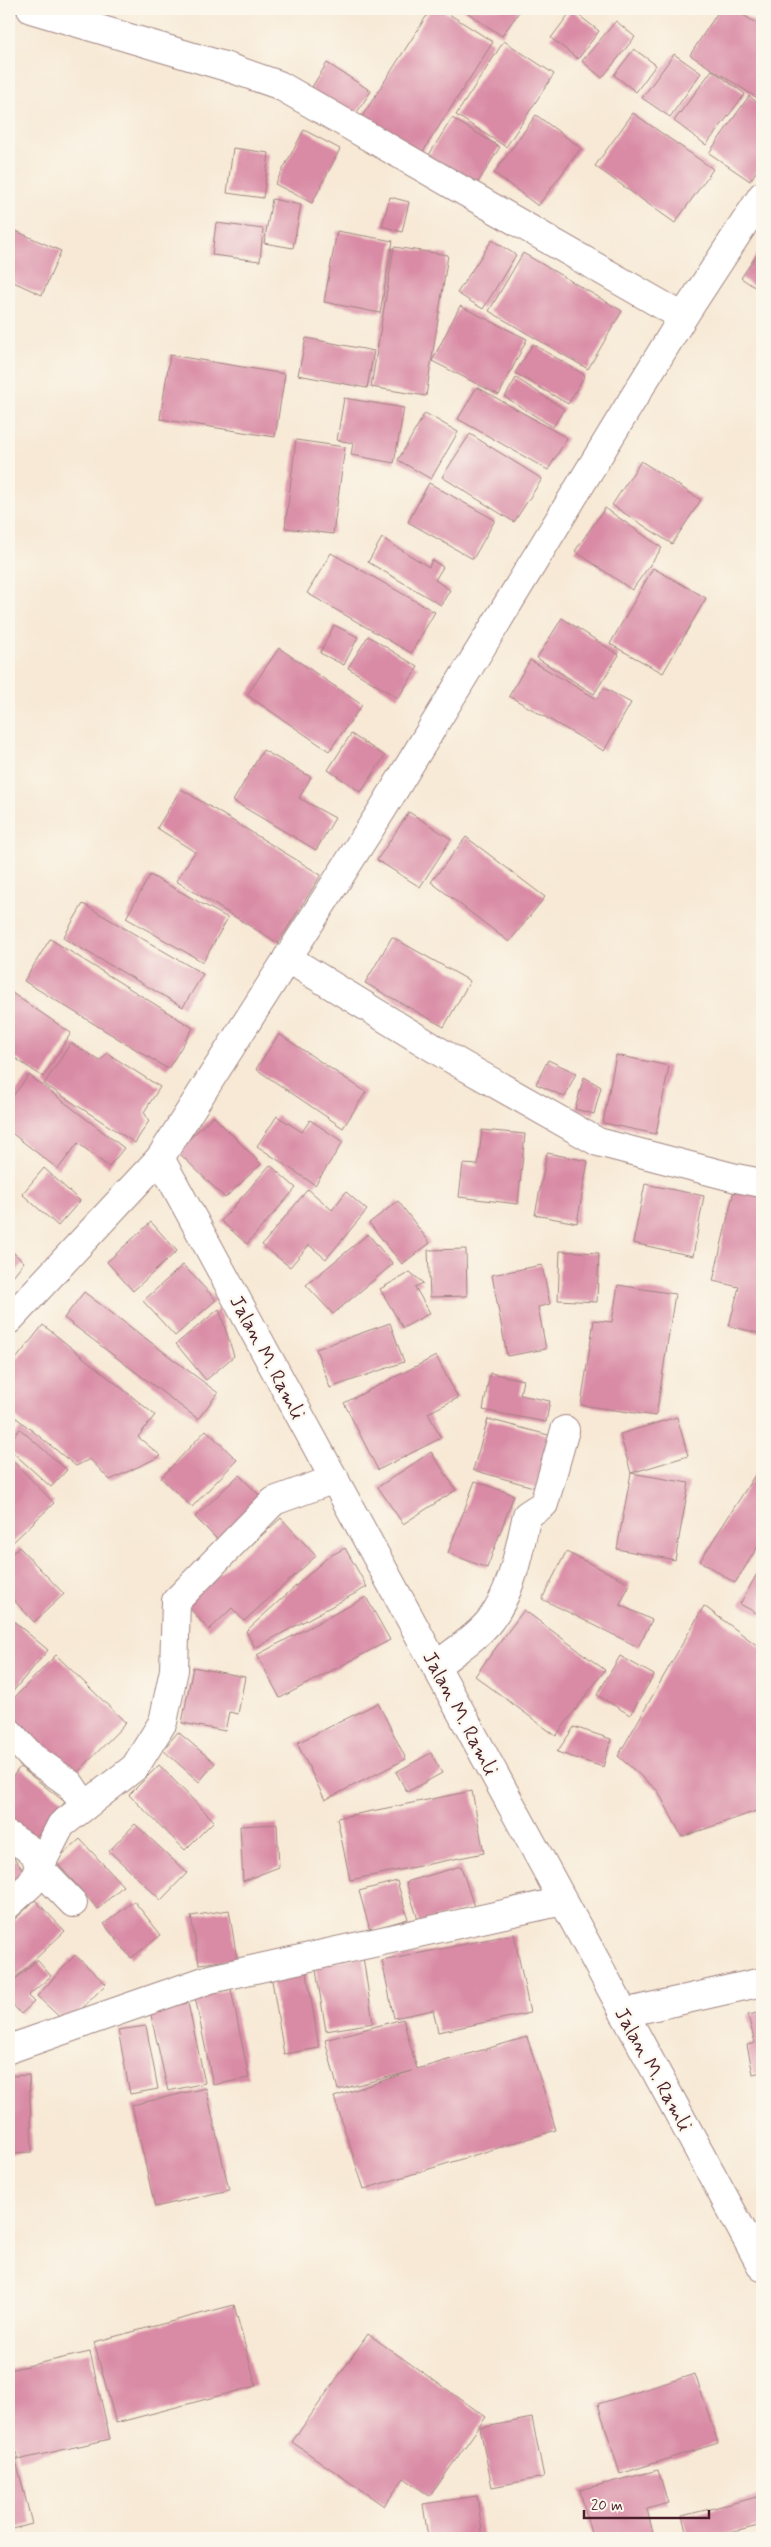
<svg xmlns="http://www.w3.org/2000/svg" width="771" height="2547" viewBox="0 0 771 2547" font-family="Mynerve,sans-serif">
<style>
.building{fill:#d98aa5}
.lines{fill:none;stroke-linecap:round;stroke-linejoin:round}
.street-casing{stroke:#a08480;stroke-width:30}
.street{stroke:#fff;stroke-width:28}
.labels{text-anchor:middle;stroke-width:4.5;stroke-linejoin:round;paint-order:stroke}
.street-label{font-size:20px;fill:#4a1f2b;stroke:#fbf7ec}
</style>
<rect width="100%" height="100%" fill="#fbf7ec"/>
<filter id="ink" filterUnits="userSpaceOnUse"><feTurbulence type="fractalNoise" baseFrequency=".02" numOctaves="2"/><feDisplacementMap in="SourceGraphic" scale="10" xChannelSelector="R" yChannelSelector="G"/><feConvolveMatrix kernelMatrix="1 2 1 2 8 2 1 2 1" color-interpolation-filters="sRGB"/></filter>
<filter id="wash" filterUnits="userSpaceOnUse"><feTurbulence type="fractalNoise" baseFrequency=".0096" numOctaves="4" result="noise"/><feDisplacementMap in="SourceGraphic" scale="20" xChannelSelector="R" yChannelSelector="G"/><feGaussianBlur stdDeviation="1.12" result="paint"/><feColorMatrix in="noise" values="0 0 0 0 0 0 0 0 0 0 0 0 0 0 0 0 0 1.4 0 .05"/><feComposite in="paint" operator="in"/></filter>
<g filter="url(#wash)">
<rect width="100%" height="100%" fill="#f7e9d5"/>
<g id="blocks">
<!-- building -->
<g class="building">
<path d="M431 9H441L493 42 420 156 361 118Z"/>
<path d="M462 9H521L502 36Z"/>
<path d="M720 9H734L762 27V101L690 55Z"/>
<path d="M572 10 599 31 578 59 551 38Z"/>
<path d="M616 21 635 37 602 78 582 61Z"/>
<path d="M504 41 554 74 506 147 456 115Z"/>
<path d="M634 49 656 65 636 92 614 75Z"/>
<path d="M674 54 701 73 670 117 642 98Z"/>
<path d="M327 63 371 91 354 117 310 90Z"/>
<path d="M712 70 745 94 706 145 674 121Z"/>
<path d="M749 96 762 106V163L750 181 709 153Z"/>
<path d="M633 113 713 169 675 223 595 166Z"/>
<path d="M536 115 581 148 538 206 494 173Z"/>
<path d="M452 118 500 147 475 187 427 158Z"/>
<path d="M304 130 340 149 312 203 275 184Z"/>
<path d="M233 148 269 153 263 198 227 193Z"/>
<path d="M390 197 409 202 402 232 382 226Z"/>
<path d="M272 199 301 205 293 248 264 243Z"/>
<path d="M216 223 263 229 260 261 212 255Z"/>
<path d="M9 228 61 251 42 295 9 280Z"/>
<path d="M337 231 393 241 380 313 324 302Z"/>
<path d="M492 240 516 255 483 309 457 293Z"/>
<path d="M394 247 448 255 426 396 371 387Z"/>
<path d="M762 247V292L741 278Z"/>
<path d="M523 253 622 311 588 369 489 311Z"/>
<path d="M460 306 527 339 499 395 432 361Z"/>
<path d="M306 338 374 351 367 388 298 375Z"/>
<path d="M533 344 585 375 568 404 515 373Z"/>
<path d="M170 355 285 374 275 437 160 419Z"/>
<path d="M516 378 564 409 553 427 505 397Z"/>
<path d="M477 387 567 438 548 470 458 419Z"/>
<path d="M344 398 404 408 394 463 351 455 353 443 337 440Z"/>
<path d="M425 413 458 432 431 479 398 460Z"/>
<path d="M470 434 542 479 514 522 442 477Z"/>
<path d="M296 440 345 447 333 534 285 528Z"/>
<path d="M641 461 701 500 672 544 612 505Z"/>
<path d="M429 483 495 520 473 559 408 522Z"/>
<path d="M605 508 662 548 632 590 575 551Z"/>
<path d="M382 538 429 567 432 560 443 567 435 580 450 590 441 605 368 562Z"/>
<path d="M331 553 435 612 411 653 307 593Z"/>
<path d="M653 568 706 598 663 673 610 644Z"/>
<path d="M562 618 619 655 594 694 537 658Z"/>
<path d="M334 625 358 637 344 665 320 653Z"/>
<path d="M368 636 418 667 398 698 348 668Z"/>
<path d="M279 648 362 705 329 751 247 695Z"/>
<path d="M530 660 597 699 604 688 631 703 604 751 509 696Z"/>
<path d="M351 734 385 756 361 792 328 770Z"/>
<path d="M263 750 311 777 299 798 335 818 316 850 233 801Z"/>
<path d="M181 789 321 875 278 943 176 881 195 852 157 828Z"/>
<path d="M409 812 451 839 420 887 377 860Z"/>
<path d="M466 837 545 897 509 942 431 882Z"/>
<path d="M150 875 228 918 203 962 126 918Z"/>
<path d="M83 904 203 974 183 1007 63 938Z"/>
<path d="M392 937 470 981 444 1027 365 983Z"/>
<path d="M50 939 193 1028 168 1069 24 981Z"/>
<path d="M9 991 71 1033 43 1077 9 1054Z"/>
<path d="M279 1034 366 1092 343 1128 256 1069Z"/>
<path d="M71 1043 100 1061 107 1053 160 1087 144 1112 149 1121 135 1143 44 1084Z"/>
<path d="M616 1055 669 1066 656 1134 603 1123Z"/>
<path d="M548 1060 576 1073 565 1097 536 1084Z"/>
<path d="M29 1075 124 1148 109 1167 78 1143 58 1169 9 1131V1101Z"/>
<path d="M584 1077 601 1087 594 1114 575 1109Z"/>
<path d="M213 1116 261 1164 225 1198 177 1151Z"/>
<path d="M277 1116 302 1132 310 1120 343 1142 315 1185 257 1146Z"/>
<path d="M482 1130 525 1134 518 1204 459 1197 463 1164 478 1165Z"/>
<path d="M547 1153 588 1161 577 1223 535 1215Z"/>
<path d="M270 1165 296 1188 247 1244 221 1221Z"/>
<path d="M44 1168 80 1201 58 1226 22 1194Z"/>
<path d="M645 1184 704 1196 693 1256 633 1243Z"/>
<path d="M735 1186 762 1193V1334L729 1326 739 1287 713 1281Z"/>
<path d="M308 1189 332 1210 346 1192 367 1210 326 1259 309 1245 290 1267 262 1245Z"/>
<path d="M398 1201 430 1243 402 1264 369 1223Z"/>
<path d="M151 1222 177 1251 133 1291 107 1262Z"/>
<path d="M368 1234 393 1264 333 1314 306 1285Z"/>
<path d="M9 1249 24 1262 9 1281Z"/>
<path d="M466 1249 467 1296 430 1297 428 1250Z"/>
<path d="M560 1251 599 1253 597 1302 558 1300Z"/>
<path d="M183 1265 216 1300 175 1336 143 1301Z"/>
<path d="M542 1265 550 1304 538 1307 546 1349 507 1356 492 1275Z"/>
<path d="M410 1272 423 1283 415 1287 430 1313 403 1328 380 1289Z"/>
<path d="M618 1285 675 1294 656 1416 581 1405 594 1320 612 1322Z"/>
<path d="M84 1292 218 1393 198 1419 64 1318Z"/>
<path d="M219 1309 234 1356 206 1380 176 1344Z"/>
<path d="M390 1323 404 1362 330 1388 316 1349Z"/>
<path d="M43 1325 155 1415 138 1437 161 1456 110 1480 90 1459 76 1466 9 1412V1368Z"/>
<path d="M436 1356 458 1398 428 1413 441 1438 378 1470 344 1403Z"/>
<path d="M490 1373 523 1380 520 1395 550 1401 546 1422 483 1410Z"/>
<path d="M677 1417 688 1456 631 1473 620 1434Z"/>
<path d="M488 1419 552 1436 537 1488 473 1470Z"/>
<path d="M20 1429 67 1470 51 1487 9 1449V1442Z"/>
<path d="M206 1430 237 1460 192 1507 161 1478Z"/>
<path d="M431 1452 456 1490 403 1524 378 1487Z"/>
<path d="M9 1457 54 1503 11 1544 9 1541Z"/>
<path d="M762 1464V1540L735 1583 700 1561Z"/>
<path d="M631 1473 689 1483 675 1560 617 1549Z"/>
<path d="M239 1475 263 1499 219 1541 195 1517Z"/>
<path d="M475 1481 514 1495 487 1568 448 1553Z"/>
<path d="M281 1518 316 1556 244 1621 232 1608 209 1630 186 1604Z"/>
<path d="M19 1547 64 1594 34 1622 9 1595V1556Z"/>
<path d="M345 1548 367 1587 255 1648 246 1631 328 1557Z"/>
<path d="M566 1552 630 1583 620 1605 652 1620 638 1647 542 1599Z"/>
<path d="M762 1565V1616L740 1604Z"/>
<path d="M366 1597 390 1640 280 1698 257 1655Z"/>
<path d="M704 1606 762 1649V1809L682 1837 658 1791 618 1756Z"/>
<path d="M524 1610 605 1670 556 1736 475 1676Z"/>
<path d="M11 1619 48 1650 9 1696V1622Z"/>
<path d="M56 1655 126 1723 74 1776 9 1717V1703Z"/>
<path d="M620 1656 654 1675 630 1715 597 1695Z"/>
<path d="M193 1667 245 1677 238 1714 229 1712 225 1731 182 1723Z"/>
<path d="M378 1703 406 1759 325 1800 297 1743Z"/>
<path d="M574 1727 611 1739 603 1767 557 1752Z"/>
<path d="M178 1732 215 1763 199 1782 163 1750Z"/>
<path d="M431 1753 442 1773 407 1792 396 1772Z"/>
<path d="M159 1765 214 1821 185 1850 129 1795Z"/>
<path d="M20 1767 65 1802 30 1845 9 1827V1781Z"/>
<path d="M472 1791 484 1853 350 1880 337 1818Z"/>
<path d="M135 1824 187 1873 161 1900 109 1851Z"/>
<path d="M277 1824 279 1867 243 1881 240 1826Z"/>
<path d="M80 1839 123 1886 98 1909 55 1861Z"/>
<path d="M9 1851 28 1877 9 1891Z"/>
<path d="M461 1866 474 1907 419 1923 406 1882Z"/>
<path d="M397 1881 408 1919 370 1930 359 1891Z"/>
<path d="M35 1900 65 1931 9 1984V1925Z"/>
<path d="M134 1901 161 1935 131 1958 104 1924Z"/>
<path d="M229 1910 237 1959 199 1964 191 1916Z"/>
<path d="M514 1934 530 2013 438 2032 433 2010 394 2018 382 1961Z"/>
<path d="M75 1955 106 1984 67 2024 37 1996Z"/>
<path d="M363 1957 373 2023 326 2031 315 1964Z"/>
<path d="M37 1960 51 1976 28 1996 34 2002 21 2014 9 2000V1985Z"/>
<path d="M306 1967 319 2048 284 2054 271 1974Z"/>
<path d="M231 1989 249 2078 213 2085 195 1997Z"/>
<path d="M188 2003 205 2083 168 2091 150 2011Z"/>
<path d="M762 2012V2072L753 2074 747 2045 755 2043 748 2015Z"/>
<path d="M403 2019 417 2069 527 2037 556 2130 364 2189 334 2097 412 2071 338 2090 325 2040Z"/>
<path d="M146 2026 158 2089 130 2094 118 2030Z"/>
<path d="M29 2075 32 2152 9 2153V2076Z"/>
<path d="M206 2088 229 2190 155 2207 132 2105Z"/>
<path d="M234 2305 256 2386 116 2423 94 2342Z"/>
<path d="M368 2334 486 2417 430 2496 404 2478 384 2506 292 2442Z"/>
<path d="M90 2352 110 2439 18 2460 14 2442 9 2443V2370Z"/>
<path d="M695 2374 718 2443 620 2474 598 2404Z"/>
<path d="M532 2418 544 2477 492 2487 480 2428Z"/>
<path d="M12 2445 32 2524 9 2530V2446Z"/>
<path d="M658 2470 668 2503 647 2509 653 2533 634 2538H592L580 2490Z"/>
<path d="M477 2496 483 2538H428L423 2504Z"/>
<path d="M761 2496 762 2525 711 2538H688L682 2516Z"/>
</g>
</g>
</g>
<g filter="url(#ink)">
<use href="#blocks" fill-opacity="0" stroke="#a08480" stroke-width="1"/>
<g class="lines">
<!-- street casing -->
<g class="street-casing">
<g id="street">
<path d="M31 9 227 67 279 85 683 317"/>
<path d="M287 958 450 1058 598 1142 736 1178 762 1183"/>
<path d="M160 1158 762 2267"/>
<path d="M9 1320 160 1158 382 810 683 317 762 196"/>
<path d="M436 1666C452 1653 479 1636 491 1619 513 1590 519 1549 527 1515L544 1504 565 1430"/>
<path d="M9 1732 32 1757 70 1784 85 1806"/>
<path d="M9 1836 35 1853 39 1868 73 1903"/>
<path d="M9 1904 31 1884 61 1825 135 1767 163 1722 174 1670 176 1601 274 1501 335 1479"/>
<path d="M624 2013 762 1982"/>
<path d="M9 2049 210 1979 563 1901"/>
</g>
</g>
<!-- street -->
<use href="#street" class="street"/>
</g>
</g>
<g class="labels">
<!-- street labels -->
<g class="street-label">
<text transform="translate(268 1357) rotate(62)" y="7">Jalan M. Ramli</text>
<text transform="translate(461 1713) rotate(62)" y="7">Jalan M. Ramli</text>
<text transform="translate(654 2069) rotate(61)" y="7">Jalan M. Ramli</text>
</g>
</g>
<!-- margin -->
<rect width="771" height="2547" fill="none" stroke="#fbf7ec" stroke-width="30"/>
<!-- scale -->
<path d="M584 2510v8h125v-8" fill="none" stroke="#4a1f2b" stroke-width="2.5"/>
<text x="591" y="2510" font-size="15" fill="#4a1f2b" stroke="#fbf7ec" stroke-width="4" paint-order="stroke">20 m</text>
</svg>
